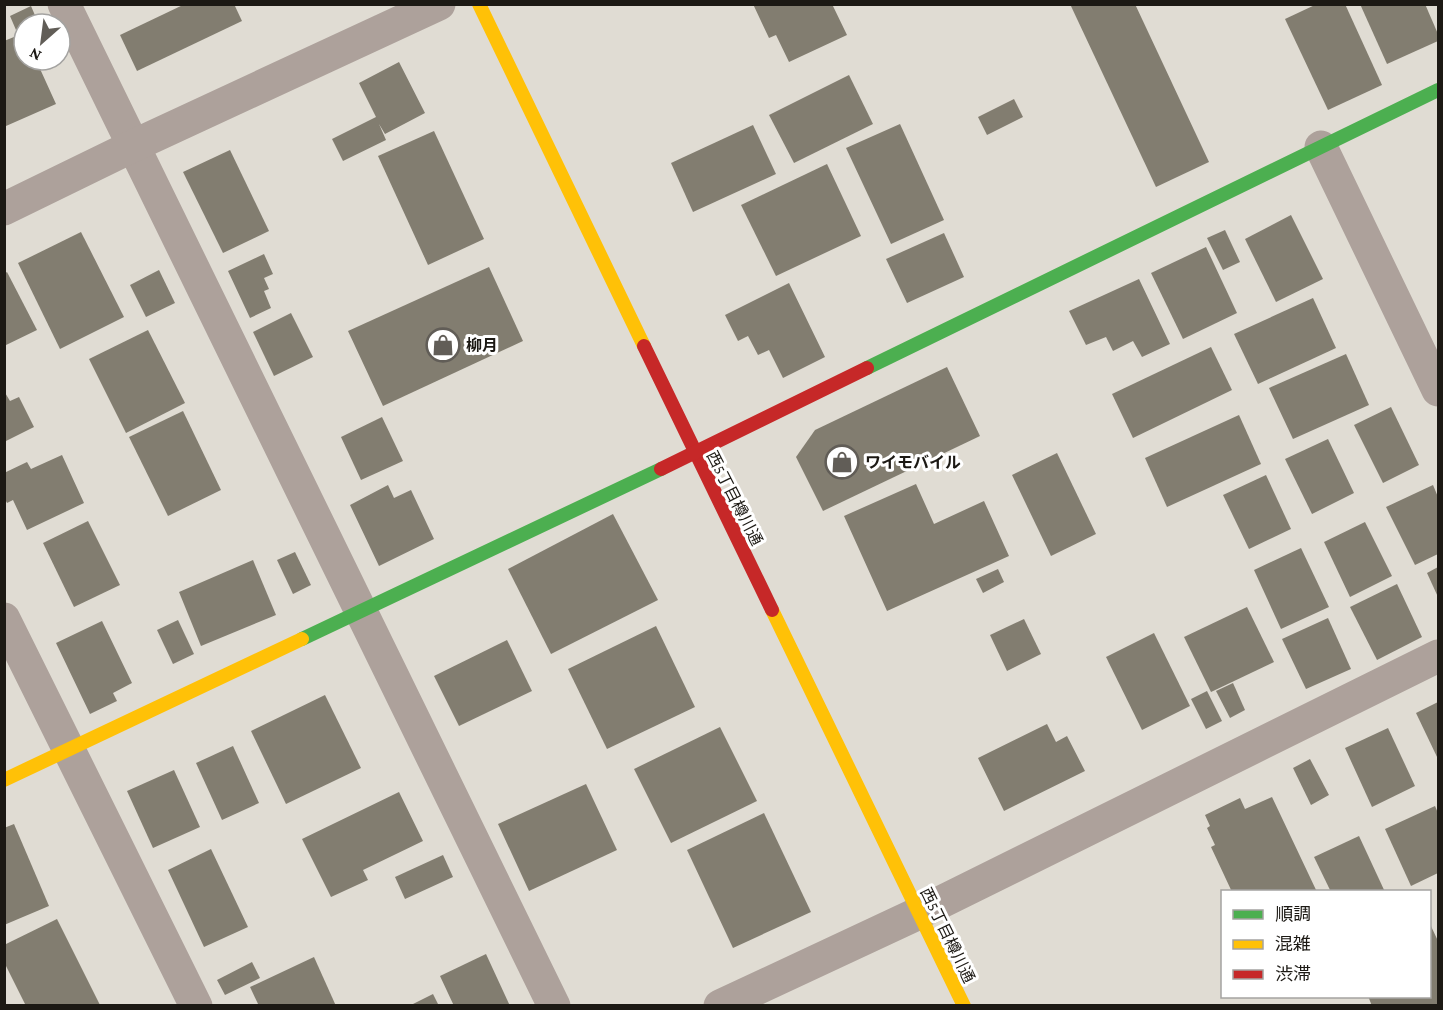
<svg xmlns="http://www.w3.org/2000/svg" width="1443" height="1010" viewBox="0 0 1443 1010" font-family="'Crimson Pro','Noto Sans JP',serif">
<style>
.building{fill:#827d70}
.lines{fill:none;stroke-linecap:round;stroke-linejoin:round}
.street{stroke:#ada19b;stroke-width:33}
.fast{stroke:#4caf50;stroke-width:14}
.slow{stroke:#ffc107;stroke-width:14}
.jam{stroke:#c62828;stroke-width:14}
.labels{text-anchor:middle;stroke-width:6;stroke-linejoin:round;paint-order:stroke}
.poi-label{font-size:16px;font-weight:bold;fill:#1c1914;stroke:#fff;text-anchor:start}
.street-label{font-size:16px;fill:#1c1914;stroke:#fff}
</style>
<rect width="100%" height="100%" fill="#e0dcd3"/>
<!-- building -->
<g class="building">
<path d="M185 4H234L242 21 137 71 120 35Z"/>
<path d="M753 4H832L847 35 789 62 776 35 769 38Z"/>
<path d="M1070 4H1135L1209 162 1156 187Z"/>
<path d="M1317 4H1345L1382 85 1328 110 1285 19Z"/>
<path d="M1360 4H1425L1438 34V41L1387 64Z"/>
<path d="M31 6 37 20 24 24 16 30 10 16Z"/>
<path d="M24 33V60H36L56 104 6 126 4 41Z"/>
<path d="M399 62 425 113 385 134 379 124 386 140 343 161 332 139 376 117 359 83Z"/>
<path d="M849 75 873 124 794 163 769 115Z"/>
<path d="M1014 99 1023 117 987 135 978 117Z"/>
<path d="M900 124 944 220 891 244 846 148Z"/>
<path d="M753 125 776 174 693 212 671 163Z"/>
<path d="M434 131 484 239 428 265 378 156Z"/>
<path d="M230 150 269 231 223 253 183 172Z"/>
<path d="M827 164 861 236 776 276 741 205Z"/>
<path d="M1291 215 1323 279 1276 302 1245 239Z"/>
<path d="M1225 230 1240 262 1223 270 1207 238Z"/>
<path d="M81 232 124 317 60 349 18 263Z"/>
<path d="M944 233 964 277 907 303 886 259Z"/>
<path d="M1206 247 1237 313 1183 339 1151 273Z"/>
<path d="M264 254 273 274 264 278 269 289 264 291 271 308 250 318 228 271Z"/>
<path d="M489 267 523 341 383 406 348 331Z"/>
<path d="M159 270 175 303 146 317 130 285Z"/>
<path d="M7 272 37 330 4 346V274Z"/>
<path d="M1139 279 1170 344 1142 357 1133 341 1113 351 1106 337 1086 345 1069 311Z"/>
<path d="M789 283 825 357 783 378 769 350 758 355 748 336 738 341 725 315Z"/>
<path d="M1313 298 1336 348 1258 384 1234 334Z"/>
<path d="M291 313 313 357 274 376 253 332Z"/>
<path d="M148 330 185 403 126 433 89 359Z"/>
<path d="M1211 347 1232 390 1133 438 1112 394Z"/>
<path d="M1346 354 1369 405 1293 439 1269 388Z"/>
<path d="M947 367 980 436 823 511 796 457 815 430Z"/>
<path d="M4 391 10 401 19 397 34 427 4 442Z"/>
<path d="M1391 407 1419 465 1383 483 1354 425Z"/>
<path d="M183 411 221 490 168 516 129 437Z"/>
<path d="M1239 415 1261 464 1167 507 1145 458Z"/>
<path d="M382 417 403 461 361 480 341 437Z"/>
<path d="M1328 439 1354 493 1312 514 1285 459Z"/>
<path d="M1057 453 1096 534 1051 556 1012 475Z"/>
<path d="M62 455 84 503 27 530 13 500 7 503 4 497V473L27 462 31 469Z"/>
<path d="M1266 475 1291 529 1249 549 1223 495Z"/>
<path d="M916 484 934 524 984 501 1009 556 887 611 844 516Z"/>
<path d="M388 485 394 498 411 490 434 539 379 566 350 505Z"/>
<path d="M1433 485 1438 497V554L1415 565 1386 507Z"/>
<path d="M613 514 658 600 551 654 508 569Z"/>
<path d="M88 521 120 585 74 607 43 543Z"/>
<path d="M1365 522 1392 576 1350 597 1324 542Z"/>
<path d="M1301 548 1329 607 1281 629 1254 570Z"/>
<path d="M295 552 311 585 293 594 277 560Z"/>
<path d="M253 560 276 615 201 646 179 592Z"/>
<path d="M1438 567V597L1427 573Z"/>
<path d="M998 569 1004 582 983 593 976 579Z"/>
<path d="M1397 584 1422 637 1377 660 1350 607Z"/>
<path d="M1247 607 1274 662 1211 692 1184 637Z"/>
<path d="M1328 618 1351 669 1306 689 1282 639Z"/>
<path d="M1024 619 1041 654 1007 671 990 635Z"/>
<path d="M178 620 194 654 173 664 157 630Z"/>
<path d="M102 621 132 683 113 693 117 701 90 714 56 643Z"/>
<path d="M656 626 695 707 607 749 568 669Z"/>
<path d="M1154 633 1190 706 1142 730 1106 657Z"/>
<path d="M507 640 532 691 459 726 434 676Z"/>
<path d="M1233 683 1245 710 1230 718 1216 691Z"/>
<path d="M1207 691 1222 721 1206 729 1191 699Z"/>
<path d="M325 695 361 768 286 804 251 731Z"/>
<path d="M1438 702V759L1416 713Z"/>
<path d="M1047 724 1056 742 1067 736 1085 771 1004 811 978 758Z"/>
<path d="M720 727 757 801 671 843 634 769Z"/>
<path d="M1388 728 1415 786 1372 807 1345 748Z"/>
<path d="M233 746 259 803 222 820 196 763Z"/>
<path d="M1310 759 1329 795 1311 805 1293 768Z"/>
<path d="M174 770 200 827 153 848 127 791Z"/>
<path d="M586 784 617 850 529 891 498 824Z"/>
<path d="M399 792 423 841 363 870 368 880 331 897 302 839Z"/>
<path d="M1272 797 1317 892H1232L1211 847 1215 845 1207 828 1210 826 1205 815 1240 798 1245 809Z"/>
<path d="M1435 806 1438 813V873L1411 886 1385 829Z"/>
<path d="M764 813 811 912 733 948 687 850Z"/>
<path d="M14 824 49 906 4 925V828Z"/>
<path d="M1359 836 1385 892H1331L1314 857Z"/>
<path d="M211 849 248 927 204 947 168 870Z"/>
<path d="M443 855 453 877 405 899 395 877Z"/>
<path d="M57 919 100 1005 99 1006H26L4 962V945Z"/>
<path d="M1430 924 1438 941V1006H1372L1368 996H1430Z"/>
<path d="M486 954 510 1006H454L440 976Z"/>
<path d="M314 957 336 1006H259L250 987Z"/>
<path d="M252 962 260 978 225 995 217 980Z"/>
<path d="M433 994 439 1006H409Z"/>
</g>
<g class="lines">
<!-- street -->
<g class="street">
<path d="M64 4 554 1006"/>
<path d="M1321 147 1438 390"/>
<path d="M4 209 135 145 439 4"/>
<path d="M4 619 196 1006"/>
<path d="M720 1006 919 913 1438 656"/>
</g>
<!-- fast -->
<g class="fast">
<path d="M867 368 1438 90"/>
<path d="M302 639 661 469"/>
</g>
<!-- slow -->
<g class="slow">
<path d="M479 4 644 346"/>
<path d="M772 610 964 1006"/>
<path d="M4 780 302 639"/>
</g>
<!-- jam -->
<g class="jam">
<path d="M644 346 772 610"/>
<path d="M661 469 867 368"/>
</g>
</g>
<!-- icons -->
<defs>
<g id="shop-ring" transform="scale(1.725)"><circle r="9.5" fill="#fff" stroke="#615d57" stroke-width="1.5"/><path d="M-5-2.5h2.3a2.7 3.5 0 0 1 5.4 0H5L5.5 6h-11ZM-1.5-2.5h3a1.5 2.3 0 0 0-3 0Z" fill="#615d57"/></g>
</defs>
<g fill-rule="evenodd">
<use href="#shop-ring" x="443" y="345"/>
<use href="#shop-ring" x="842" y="462"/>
</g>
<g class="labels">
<!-- poi labels -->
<g class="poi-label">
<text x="466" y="351">柳月</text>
<text x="865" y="468">ワイモバイル</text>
</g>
<!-- street labels -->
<g class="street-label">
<text transform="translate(735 498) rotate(63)" y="6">西5丁目樽川通</text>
<text transform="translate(948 935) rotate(64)" y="6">西5丁目樽川通</text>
</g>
</g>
<!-- border -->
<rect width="1443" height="1010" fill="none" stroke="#1c1914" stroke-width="12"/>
<!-- legend -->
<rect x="1221" y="890" width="210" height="108" fill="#ffffff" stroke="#a4a3a1" stroke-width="1.5"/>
<rect x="1233" y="910" width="30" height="9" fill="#4caf50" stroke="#a4a3a1" stroke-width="1.5"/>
<text x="1275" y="920" font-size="18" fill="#1c1914">順調</text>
<rect x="1233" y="940" width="30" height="9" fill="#ffc107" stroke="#a4a3a1" stroke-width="1.5"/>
<text x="1275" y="950" font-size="18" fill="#1c1914">混雑</text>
<rect x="1233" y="970" width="30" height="9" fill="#c62828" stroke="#a4a3a1" stroke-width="1.5"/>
<text x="1275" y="980" font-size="18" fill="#1c1914">渋滞</text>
<!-- north arrow -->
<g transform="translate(42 42) rotate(208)"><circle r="28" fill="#ffffff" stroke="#a4a3a1" stroke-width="1.5"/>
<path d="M0-4.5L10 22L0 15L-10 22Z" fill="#615d57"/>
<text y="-9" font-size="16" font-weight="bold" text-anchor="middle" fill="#1c1914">N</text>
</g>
</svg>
